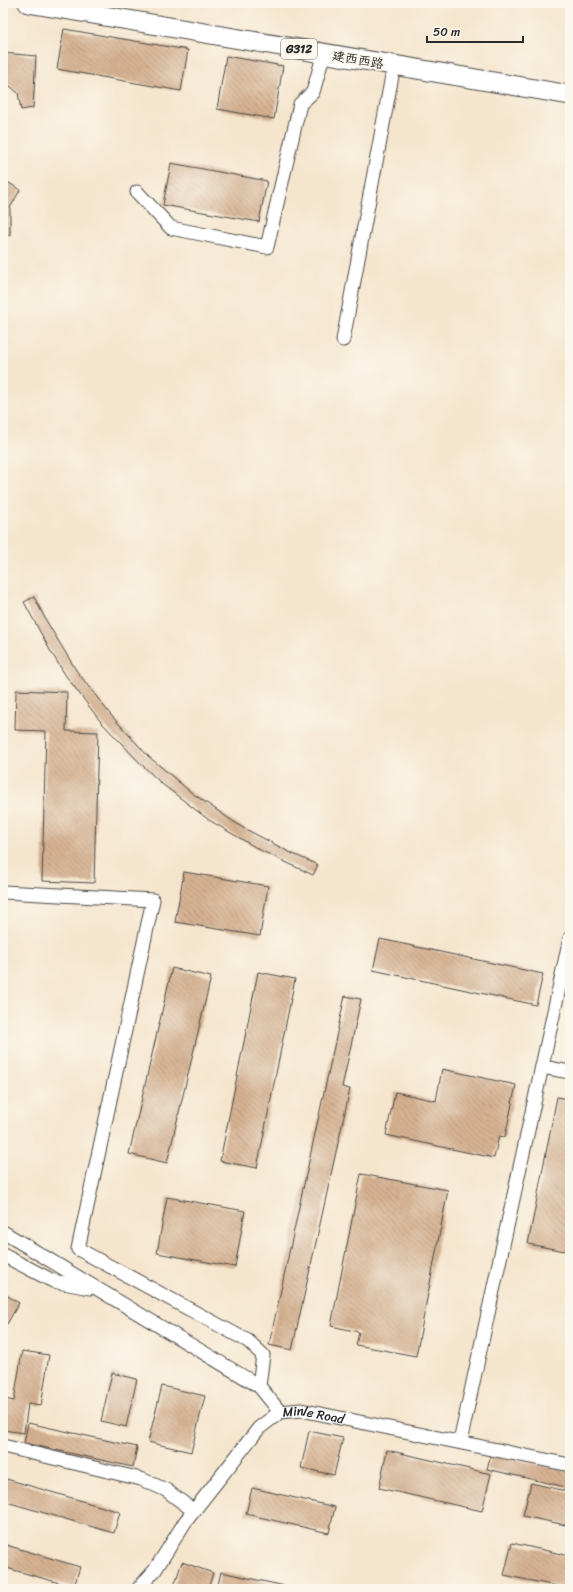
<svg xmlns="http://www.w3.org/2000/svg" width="573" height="1592" viewBox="0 0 573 1592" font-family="Sriracha,'LXGW WenKai TC',sans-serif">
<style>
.building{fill:url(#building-back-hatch)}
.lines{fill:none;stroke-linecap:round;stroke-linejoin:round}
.minor-casing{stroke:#494743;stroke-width:15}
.highway-casing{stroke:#494743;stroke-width:21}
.minor{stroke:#fff;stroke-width:13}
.highway{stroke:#fff;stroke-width:19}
.labels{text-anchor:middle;stroke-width:4;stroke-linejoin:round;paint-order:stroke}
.shield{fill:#fbf7ec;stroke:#696865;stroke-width:1}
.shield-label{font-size:12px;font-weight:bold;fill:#2b2b2b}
.street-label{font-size:13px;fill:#2b2b2b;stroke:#fbf7ec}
</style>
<defs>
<pattern id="building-back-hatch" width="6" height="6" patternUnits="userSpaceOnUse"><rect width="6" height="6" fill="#d6b292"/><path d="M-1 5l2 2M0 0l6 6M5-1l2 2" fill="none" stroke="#ae9177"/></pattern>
</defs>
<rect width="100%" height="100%" fill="#fbf7ec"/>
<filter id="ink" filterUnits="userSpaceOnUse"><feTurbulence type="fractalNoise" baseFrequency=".025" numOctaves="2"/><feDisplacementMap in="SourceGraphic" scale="8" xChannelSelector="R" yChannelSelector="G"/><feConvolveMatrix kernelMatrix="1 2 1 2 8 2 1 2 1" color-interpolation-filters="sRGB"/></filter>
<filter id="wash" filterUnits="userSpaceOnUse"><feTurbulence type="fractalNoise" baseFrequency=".012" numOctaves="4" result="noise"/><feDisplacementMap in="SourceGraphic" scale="16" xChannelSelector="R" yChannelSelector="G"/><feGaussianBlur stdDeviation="0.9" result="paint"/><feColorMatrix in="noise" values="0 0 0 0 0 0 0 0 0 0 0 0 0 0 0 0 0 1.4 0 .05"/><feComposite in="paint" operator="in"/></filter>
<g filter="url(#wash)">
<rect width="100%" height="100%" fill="#f5e5cd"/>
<g id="blocks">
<!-- building -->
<g class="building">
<path d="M64 29 188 50 181 91 57 69Z"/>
<path d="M3 53 36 56 33 108 21 110 18 93 3 80Z"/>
<path d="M226 56 283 66 274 119 217 109Z"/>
<path d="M171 163 267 181 259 222 163 205Z"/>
<path d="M3 179 20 190 10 208V235H3Z"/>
<path d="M34 597 47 622 76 670 110 714 148 756 192 793 240 826 291 853 318 865 313 875 260 850 209 820 162 784 141 764 101 722 66 676 51 652 24 602Z"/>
<path d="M16 690 67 692 66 731 98 732 94 883 42 881 46 731 15 730Z"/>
<path d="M184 872 268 886 260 936 175 922Z"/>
<path d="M380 939 543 974 536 1005 373 970Z"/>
<path d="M172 968 211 977 167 1163 129 1154Z"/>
<path d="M258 972 295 979 257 1168 220 1161Z"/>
<path d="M345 996 361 999 342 1087 350 1089 292 1350 269 1345Z"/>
<path d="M442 1069 516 1085 505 1137 499 1136 494 1158 386 1135 395 1092 436 1101Z"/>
<path d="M557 1097 570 1099V1252L528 1244Z"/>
<path d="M361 1174 448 1190 416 1356 356 1345 359 1332 331 1326Z"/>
<path d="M167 1197 245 1211 235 1267 157 1253Z"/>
<path d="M3 1293 19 1303 7 1324 3 1321Z"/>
<path d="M22 1351 49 1355 41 1406 28 1404 24 1433 3 1430 5 1399 14 1401Z"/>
<path d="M112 1373 137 1379 126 1427 101 1421Z"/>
<path d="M162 1386 205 1396 191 1452 148 1442Z"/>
<path d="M28 1423 137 1447 133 1467 24 1443Z"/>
<path d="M309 1431 343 1438 334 1475 301 1468Z"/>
<path d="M387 1450 491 1474 482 1511 379 1488Z"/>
<path d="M491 1454 570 1472V1488L487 1469Z"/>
<path d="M3 1478 120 1512 114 1533 3 1501Z"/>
<path d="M531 1483 570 1492V1526L523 1516Z"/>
<path d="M252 1488 335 1507 329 1533 246 1514Z"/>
<path d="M512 1543 570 1556V1589L504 1575Z"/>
<path d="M3 1544 80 1567 74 1587 3 1567Z"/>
<path d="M182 1562 213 1573 208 1589H173Z"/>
<path d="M221 1572 294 1588V1589H217Z"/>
</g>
</g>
</g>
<g filter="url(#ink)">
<use href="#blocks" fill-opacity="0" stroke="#494743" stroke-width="1"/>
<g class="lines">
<!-- minor casing -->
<g class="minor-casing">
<g id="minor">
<path d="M137 192 171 228 267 247 300 104 313 92 324 53"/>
<path d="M343 340 394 65"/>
<path d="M3 892 153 900 78 1249 248 1341 263 1355 259 1386"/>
<path d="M542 1067 570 1072"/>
<path d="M3 1232 259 1386 280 1412"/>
<path d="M3 1255 53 1281 90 1288"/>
<path d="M460 1442 570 938"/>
<path d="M3 1446 141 1479 166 1490 194 1511"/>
<path id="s1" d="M138 1589 155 1570 185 1522 259 1428 280 1412 301 1410 570 1465"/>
</g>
</g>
<!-- highway casing -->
<g class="highway-casing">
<path id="highway" d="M28 3 570 95"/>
</g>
<!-- minor -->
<use href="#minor" class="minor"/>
<!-- highway -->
<use href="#highway" class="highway"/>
</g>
</g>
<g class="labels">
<!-- shield labels -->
<rect class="shield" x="281" y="39" width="36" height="20" rx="3"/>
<g class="shield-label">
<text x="299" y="53">G312</text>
</g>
<!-- street labels -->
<g class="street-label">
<text transform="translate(358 59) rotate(10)" y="5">建西西路</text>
<text dy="5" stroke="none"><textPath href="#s1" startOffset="262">Minle Road</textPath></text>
</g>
</g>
<!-- margin -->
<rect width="573" height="1592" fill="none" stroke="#fbf7ec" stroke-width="16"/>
<!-- scale -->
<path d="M427 36v6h96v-6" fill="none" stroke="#2b2b2b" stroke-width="2"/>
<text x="433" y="36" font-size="12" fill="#2b2b2b" stroke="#fbf7ec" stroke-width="3" paint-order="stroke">50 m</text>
</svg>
